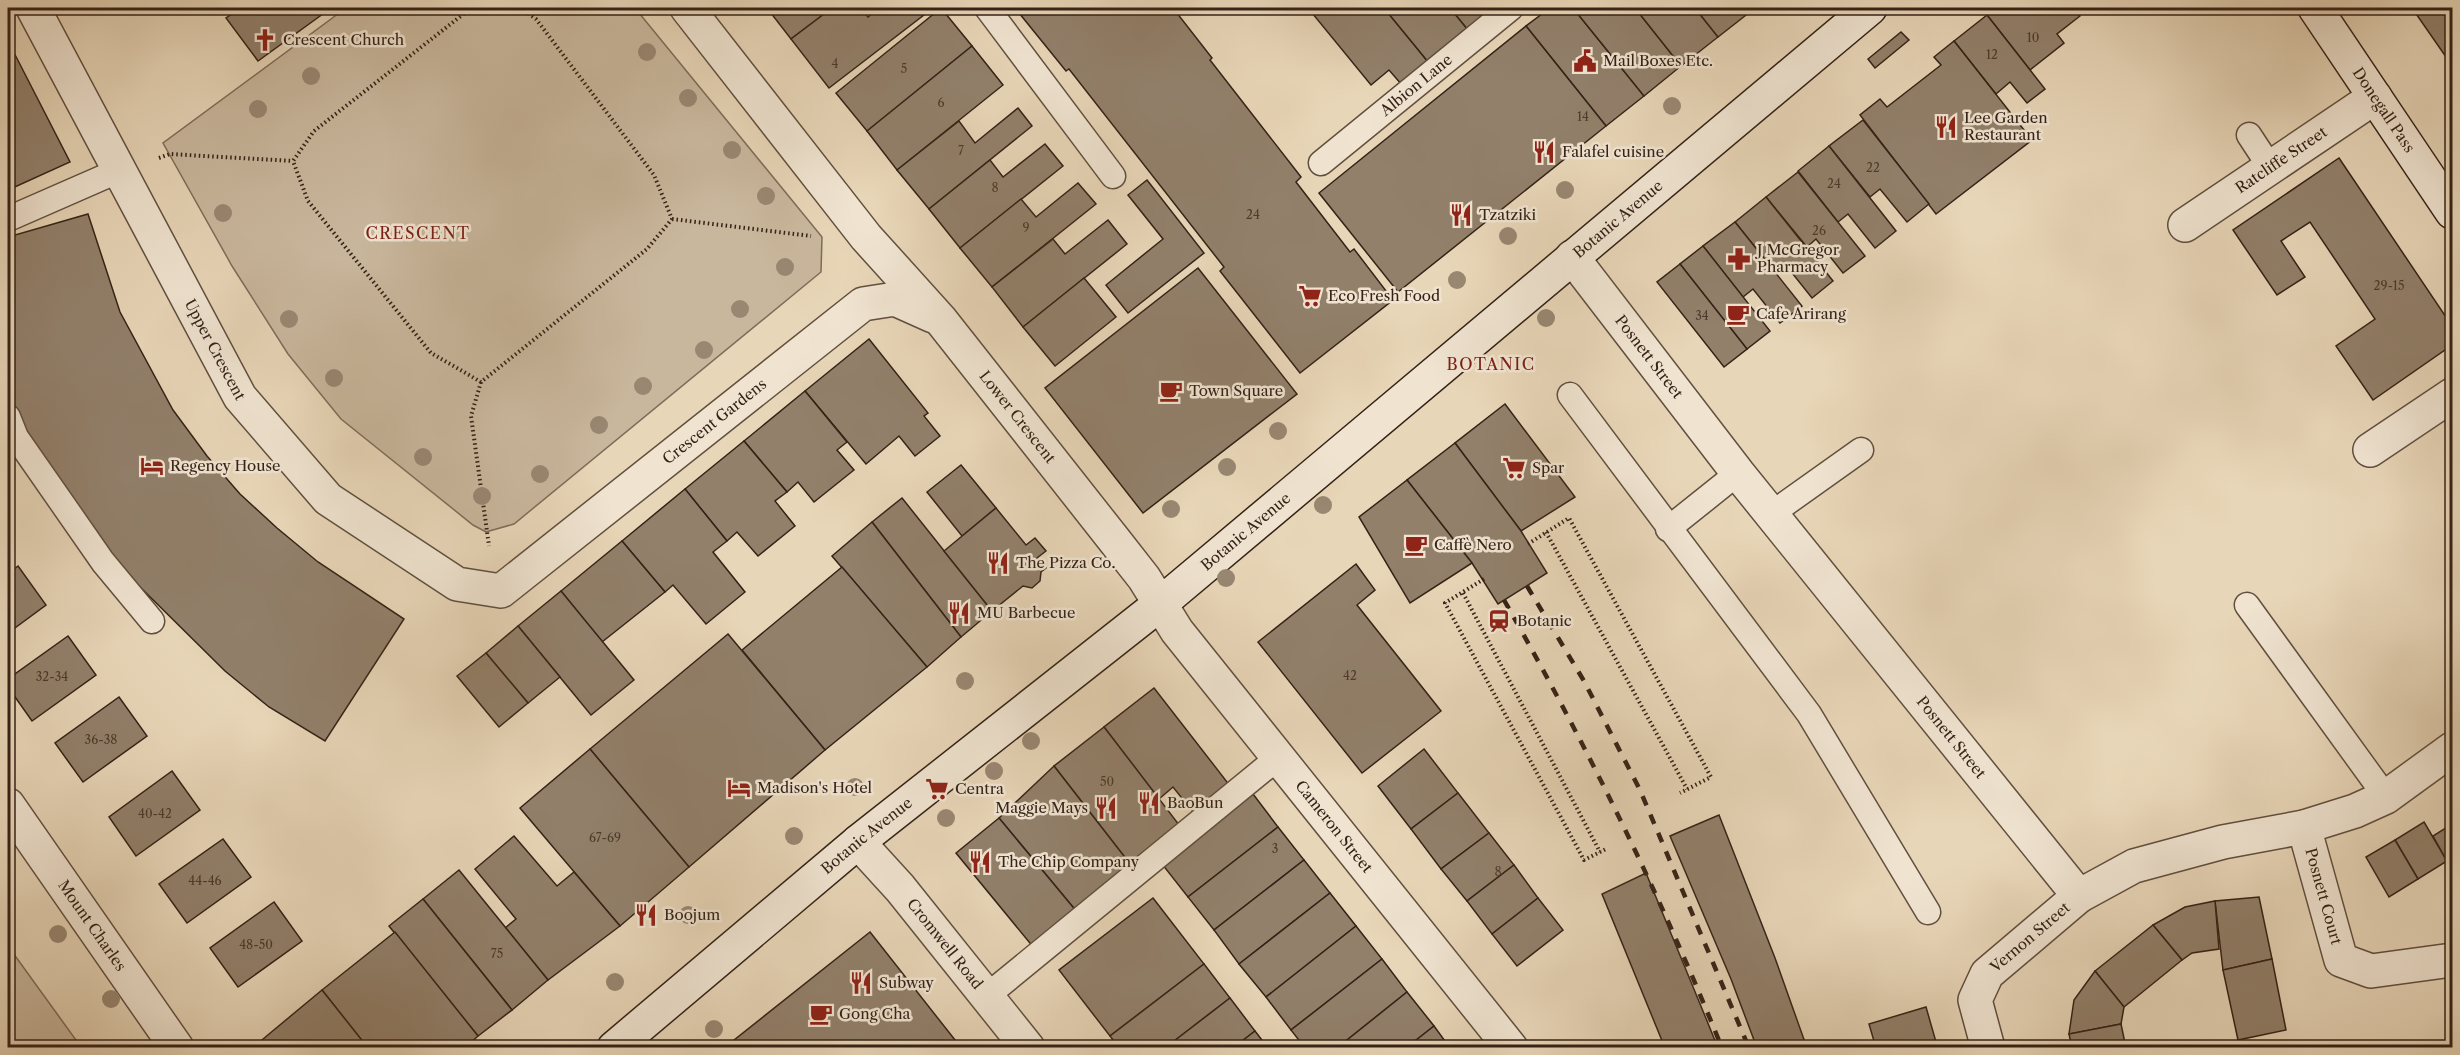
<svg xmlns="http://www.w3.org/2000/svg" width="2460" height="1055" viewBox="0 0 2460 1055" font-family="'Libre Caslon Text',serif">
<style>
.green{fill:#c9b79d;stroke:#7e6c5a;stroke-width:1.5}
.building{fill:#92806b;stroke:#342217;stroke-width:1.5}
.lines{fill:none;stroke-linecap:round;stroke-linejoin:round}
.lane-casing{stroke:#614f3f;stroke-width:27}
.street-casing{stroke:#614f3f;stroke-width:36}
.secondary-casing{stroke:#342217;stroke-width:36}
.path{stroke:#342217;stroke-width:4;stroke-dasharray:1.5 3;stroke-linecap:butt}
.lane{stroke:#f0e4d1;stroke-width:24}
.street{stroke:#f0e4d1;stroke-width:33}
.secondary{stroke:#f0e4d1;stroke-width:33}
.rail{stroke:#342217;stroke-width:4.5;stroke-dasharray:10 10;stroke-linecap:butt}
.tree{fill:#998772}
.labels{text-anchor:middle;stroke-width:5;stroke-linejoin:round;paint-order:stroke}
.number-label{font-size:12px;fill:#4c3a2c}
.poi-label{font-size:15px;fill:#342217;stroke:#f0e4d1;text-anchor:start}
.street-label{font-size:15px;fill:#342217;stroke:#f0e4d1}
.neighbourhood-label{font-size:16px;letter-spacing:1.5px;fill:#7a1f14;stroke:#f0e4d1}
</style>
<rect width="100%" height="100%" fill="#e8d6b8"/>
<filter id="stains"><feTurbulence type="fractalNoise" baseFrequency=".00333" numOctaves="4"/><feColorMatrix values="0 0 0 0 .2 0 0 0 0 .09 0 0 0 0 .02 0 0 0 .5 -.17"/></filter>
<radialGradient id="worn" r=".72"><stop offset=".6" stop-color="#630" stop-opacity="0"/><stop offset="1" stop-color="#630" stop-opacity=".3"/></radialGradient>
<!-- green -->
<g class="green">
<path d="M346 8H635L822 237 821 272 514 524 486 532 473 525 341 419 288 354 232 266 163 143Z"/>
<path d="M8 946 81 1047H8Z"/>
</g>
<!-- building -->
<g class="building">
<path d="M241 8H331L258 61 226 18Z"/>
<path d="M767 8H832L791 39Z"/>
<path d="M832 8H861L868 17 879 8H933L829 88 791 39Z"/>
<path d="M941 8 972 46 867 131 836 93Z"/>
<path d="M1015 8H1173L1212 58 1210 60 1301 177 1296 182 1350 252 1354 249 1393 300 1300 373 1220 271 1224 267 1069 69 1066 71Z"/>
<path d="M1308 8H1384L1429 63 1402 85 1389 70 1371 85Z"/>
<path d="M1384 8H1450L1469 31 1429 63Z"/>
<path d="M1450 8H1498L1469 31Z"/>
<path d="M1550 8H1573L1644 96 1606 126 1526 26Z"/>
<path d="M1573 8H1635L1681 66 1644 96Z"/>
<path d="M1635 8H1695L1718 37 1681 66Z"/>
<path d="M1695 8H1755L1718 37Z"/>
<path d="M1997 8H2073L2080 16 2057 34 2064 43 2030 70 1987 15Z"/>
<path d="M2412 8H2452V53L2446 57Z"/>
<path d="M1987 15 2045 89 2027 103 2010 82 1996 94 1954 41Z"/>
<path d="M1526 26 1606 126 1398 292 1319 193Z"/>
<path d="M1901 32 1909 40 1875 68 1868 59Z"/>
<path d="M8 41 70 162 8 190Z"/>
<path d="M1954 41 2032 140 1936 214 1860 115 1880 99 1887 107 1941 65 1934 57Z"/>
<path d="M972 46 1003 85 897 170 867 131Z"/>
<path d="M2452 53V67L2446 57Z"/>
<path d="M1018 108 1032 126 929 209 897 170 959 121 975 143Z"/>
<path d="M1863 120 1929 204 1907 222 1880 189 1870 197 1829 146Z"/>
<path d="M1045 144 1063 166 960 248 929 209 990 160 1003 177Z"/>
<path d="M1829 146 1896 231 1875 248 1848 214 1838 222 1798 171Z"/>
<path d="M2339 158 2452 326V345L2373 400 2336 346 2375 319 2310 222 2281 241 2305 277 2277 295 2233 230Z"/>
<path d="M1798 172 1865 256 1843 273 1816 239 1807 247 1766 197Z"/>
<path d="M1147 180 1204 253 1128 313 1106 285 1163 239 1128 195Z"/>
<path d="M1078 183 1096 204 992 287 960 248 1021 199 1036 217Z"/>
<path d="M1766 197 1833 281 1812 298 1785 264 1775 272 1735 222Z"/>
<path d="M88 214 120 312 173 410 207 456 240 494 277 528 318 562 404 619 325 741 269 707 225 671 137 584 100 541 25 432 8 398V237Z"/>
<path d="M1108 220 1127 244 1023 327 992 287 1053 239 1065 254Z"/>
<path d="M1735 222 1802 306 1780 323 1753 289 1743 297 1703 246Z"/>
<path d="M1703 246 1770 331 1747 349 1680 264Z"/>
<path d="M1680 264 1747 349 1724 367 1657 282Z"/>
<path d="M1198 268 1297 394 1143 513 1045 388Z"/>
<path d="M1084 278 1116 317 1055 366 1023 327Z"/>
<path d="M869 339 928 413 924 416 940 436 915 456 899 436 866 464 805 391Z"/>
<path d="M805 391 847 442 837 450 854 470 814 502 798 482 787 492 744 441Z"/>
<path d="M1505 404 1575 497 1521 531 1455 443Z"/>
<path d="M744 441 787 492 775 501 795 526 758 556 737 532 727 541 685 489Z"/>
<path d="M1455 443 1521 531 1547 573 1498 604 1472 563 1407 480Z"/>
<path d="M961 465 996 508 962 536 927 492Z"/>
<path d="M1407 480 1472 563 1410 603 1359 517Z"/>
<path d="M685 489 727 541 713 552 745 592 706 624 673 585 665 592 622 541Z"/>
<path d="M902 498 992 611 961 637 872 522Z"/>
<path d="M996 508 1026 545 1035 538 1046 551 1037 558 1046 568 1041 572 1040 581 1032 588 1023 586 992 611 944 551Z"/>
<path d="M872 522 961 637 927 667 832 556Z"/>
<path d="M622 541 665 592 602 642 561 591Z"/>
<path d="M1356 564 1375 590 1357 605 1441 711 1362 773 1258 642Z"/>
<path d="M18 566 46 605 8 633V574Z"/>
<path d="M842 567 927 667 825 750 742 650Z"/>
<path d="M561 591 634 680 591 715 518 626Z"/>
<path d="M518 626 560 677 528 703 486 653Z"/>
<path d="M728 634 825 750 689 867 590 749Z"/>
<path d="M68 636 96 675 32 721 8 687V679Z"/>
<path d="M486 653 528 703 499 727 457 676Z"/>
<path d="M1154 688 1234 791 1198 818 1173 787 1159 799 1104 727Z"/>
<path d="M119 697 147 736 83 782 55 743Z"/>
<path d="M1104 727 1183 830 1134 869 1054 766Z"/>
<path d="M590 749 689 867 620 926 520 808Z"/>
<path d="M1424 749 1458 793 1411 829 1378 786Z"/>
<path d="M1054 766 1134 869 1077 912 999 818Z"/>
<path d="M172 771 200 810 136 856 109 817Z"/>
<path d="M1458 793 1489 833 1441 869 1411 829Z"/>
<path d="M1253 794 1278 827 1188 897 1162 864Z"/>
<path d="M1719 815 1775 958 1807 1048H1757L1731 979 1670 836Z"/>
<path d="M999 818 1077 912 1034 948 956 853Z"/>
<path d="M2424 822 2447 861 2418 879 2395 840Z"/>
<path d="M2452 824V870L2433 836Z"/>
<path d="M1278 827 1304 860 1214 930 1188 897Z"/>
<path d="M1489 833 1514 865 1467 901 1441 869Z"/>
<path d="M514 836 557 886 574 872 620 926 548 980 505 928 516 919 475 869Z"/>
<path d="M223 839 251 877 187 923 159 884Z"/>
<path d="M2395 840 2418 879 2389 897 2366 857Z"/>
<path d="M1304 860 1330 893 1239 964 1214 930Z"/>
<path d="M1514 865 1538 898 1492 934 1467 901Z"/>
<path d="M459 870 548 980 512 1010 423 899Z"/>
<path d="M1646 873 1705 1016 1718 1048H1665L1602 894Z"/>
<path d="M1330 893 1356 926 1266 997 1239 964Z"/>
<path d="M2259 897 2272 959 2223 970 2215 901Z"/>
<path d="M1153 898 1204 964 1110 1036 1059 970Z"/>
<path d="M1538 898 1563 930 1517 966 1492 934Z"/>
<path d="M423 899 512 1010 478 1036 389 926Z"/>
<path d="M2215 901 2219 949 2192 953 2182 960 2153 925 2185 907Z"/>
<path d="M274 902 302 941 238 987 210 948Z"/>
<path d="M2153 925 2182 960 2124 1007 2095 971Z"/>
<path d="M1356 926 1382 959 1291 1030 1266 997Z"/>
<path d="M395 932 478 1036 465 1048H368L322 990Z"/>
<path d="M870 932 955 1040 945 1048H724Z"/>
<path d="M1382 959 1407 992 1337 1048H1305L1291 1030Z"/>
<path d="M2272 959 2286 1030 2238 1040 2223 970Z"/>
<path d="M1204 964 1230 998 1165 1048H1119L1110 1036Z"/>
<path d="M2095 971 2124 1007 2121 1024 2069 1034 2074 1000Z"/>
<path d="M2449 980H2452V1003Z"/>
<path d="M322 990 368 1048H260L257 1044Z"/>
<path d="M1407 992 1434 1026 1406 1048H1337Z"/>
<path d="M1230 998 1255 1031 1233 1048H1165Z"/>
<path d="M1926 1007 1936 1042 1920 1048H1876L1869 1024Z"/>
<path d="M2121 1024 2126 1048H2072L2069 1034Z"/>
<path d="M1434 1026 1450 1048H1406Z"/>
<path d="M1255 1031 1268 1048H1233Z"/>
<path d="M1936 1042 1938 1048H1920Z"/>
</g>
<g class="lines">
<!-- lane casing -->
<g class="lane-casing">
<g id="lane">
<path d="M987 8 1113 176"/>
<path d="M2249 135 2270 167"/>
<path id="s1" d="M1321 163 1511 8"/>
<path d="M8 219 120 170"/>
<path d="M1570 395 1809 714 1928 912"/>
<path d="M8 417 16 437 103 562 152 621"/>
<path d="M1771 514 1861 450"/>
<path d="M1668 529 1738 473"/>
<path d="M2247 605 2386 797"/>
<path d="M988 995 1280 756"/>
</g>
</g>
<!-- street casing -->
<g class="street-casing">
<g id="street">
<path id="s2" d="M33 8 240 397 328 499 457 584 501 591 863 304 895 299 933 316"/>
<path id="s3" d="M687 8 866 237 940 319 1115 541 1144 578 1177 631 1511 1048"/>
<path id="s4" d="M2185 225 2375 97"/>
<path id="s5" d="M1572 257 1738 473 2079 896"/>
<path d="M2370 450 2452 395"/>
<path id="s6" d="M8 805 177 1048"/>
<path id="s7" d="M2304 827 2341 960 2371 971 2452 960"/>
<path id="s8" d="M858 842 900 888 1028 1048"/>
<path id="s9" d="M1988 1048 1975 1000 1987 974 2079 896 2134 866 2223 842 2304 827 2355 811 2386 797 2452 749"/>
</g>
</g>
<!-- secondary casing -->
<g class="secondary-casing">
<g id="secondary">
<path id="s10" d="M2315 8 2452 212"/>
<path id="s11" d="M614 1048 858 842 1160 604 1870 8"/>
</g>
</g>
<!-- path -->
<g class="path">
<path d="M481 8 466 12 314 131 293 161 308 201 431 353 481 382 647 249 672 219"/>
<path d="M521 8 536 19 654 175 672 219"/>
<path d="M159 158 170 154 293 161"/>
<path d="M672 219 811 236"/>
<path d="M481 382 471 416 489 546"/>
<path d="M1546 532 1687 789"/>
<path d="M1528 544 1569 518 1711 777 1680 793"/>
<path d="M1484 579 1445 603 1584 860 1606 849"/>
<path d="M1463 593 1600 852"/>
</g>
<!-- lane -->
<use href="#lane" class="lane"/>
<!-- street -->
<use href="#street" class="street"/>
<!-- secondary -->
<use href="#secondary" class="secondary"/>
<!-- rail -->
<g class="rail">
<path d="M1527 586 1584 681 1640 790 1749 1048"/>
<path d="M1504 600C1586 744 1660 894 1722 1048"/>
</g>
</g>
<!-- trees -->
<g class="tree">
<circle cx="647" cy="52" r="9"/>
<circle cx="311" cy="76" r="9"/>
<circle cx="688" cy="98" r="9"/>
<circle cx="1672" cy="106" r="9"/>
<circle cx="258" cy="109" r="9"/>
<circle cx="732" cy="150" r="9"/>
<circle cx="1565" cy="190" r="9"/>
<circle cx="766" cy="196" r="9"/>
<circle cx="223" cy="213" r="9"/>
<circle cx="1508" cy="236" r="9"/>
<circle cx="785" cy="267" r="9"/>
<circle cx="1457" cy="280" r="9"/>
<circle cx="740" cy="309" r="9"/>
<circle cx="1546" cy="318" r="9"/>
<circle cx="289" cy="319" r="9"/>
<circle cx="704" cy="350" r="9"/>
<circle cx="334" cy="378" r="9"/>
<circle cx="643" cy="386" r="9"/>
<circle cx="599" cy="425" r="9"/>
<circle cx="1278" cy="431" r="9"/>
<circle cx="423" cy="457" r="9"/>
<circle cx="1227" cy="467" r="9"/>
<circle cx="540" cy="474" r="9"/>
<circle cx="482" cy="496" r="9"/>
<circle cx="1323" cy="505" r="9"/>
<circle cx="1171" cy="509" r="9"/>
<circle cx="1226" cy="578" r="9"/>
<circle cx="965" cy="681" r="9"/>
<circle cx="1031" cy="741" r="9"/>
<circle cx="994" cy="771" r="9"/>
<circle cx="855" cy="787" r="9"/>
<circle cx="946" cy="818" r="9"/>
<circle cx="794" cy="836" r="9"/>
<circle cx="688" cy="915" r="9"/>
<circle cx="58" cy="934" r="9"/>
<circle cx="615" cy="982" r="9"/>
<circle cx="111" cy="999" r="9"/>
<circle cx="714" cy="1029" r="9"/>
</g>
<!-- icons -->
<defs>
<g id="church-bare" transform="scale(1.8)"><path d="M-1.2-6h2.4v3.5h3.3v2.4h-3.3V6h-2.4V-.1h-3.3v-2.4h3.3Z" fill="#8f2418" stroke="#f0e4d1" stroke-width="2.5" paint-order="stroke"/></g>
<g id="civic-bare" transform="scale(1.8)"><path d="M-.6-6.5H3V-4.5H.6V-3L4-1V1h2V6H-6V1h2V-1L-.6-3ZM-1.2 2.5V6h2.4V2.5Z" fill="#8f2418" stroke="#f0e4d1" stroke-width="2.5" paint-order="stroke"/></g>
<g id="restaurant-bare" transform="scale(1.8)"><path d="M-5-6h1v4h1v-4h1v4h1v-4h1v5L-1.5 .5V6h-2V.5L-5-1ZM5-6V6H3V1.5H1.5Q1.5-4 5-6Z" fill="#8f2418" stroke="#f0e4d1" stroke-width="2.5" paint-order="stroke"/></g>
<g id="pharmacy-bare" transform="scale(1.8)"><path d="M-2-6h4v4h4v4h-4v4h-4v-4h-4v-4h4Z" fill="#8f2418" stroke="#f0e4d1" stroke-width="2.5" paint-order="stroke"/></g>
<g id="supermarket-bare" transform="scale(1.8)"><path d="M-6-5.5h2.5l.6 2H6L4.5 2H-2.5L-4.4-4H-6ZM-1.5 3.2a1.3 1.3 0 1 0 .1 0ZM3 3.2a1.3 1.3 0 1 0 .1 0Z" fill="#8f2418" stroke="#f0e4d1" stroke-width="2.5" paint-order="stroke"/></g>
<g id="cafe-bare" transform="scale(1.8)"><path d="M-5.5-4.5H6V0H3Q3 3.5 0 3.5H-2.5Q-5.5 3.5-5.5 0ZM3-3.2v2h1.7v-2ZM-6 4.5H4V6H-6Z" fill="#8f2418" stroke="#f0e4d1" stroke-width="2.5" paint-order="stroke"/></g>
<g id="hotel-bare" transform="scale(1.8)"><path d="M-6-4.5h1.5V1H6V5H4.5V3h-9V5H-6ZM-4 0a1.8 1.8 0 1 1 3.6 0ZM.5 0V-2.5h3Q6-2.5 6 0Z" fill="#8f2418" stroke="#f0e4d1" stroke-width="2.5" paint-order="stroke"/></g>
<g id="station-bare" transform="scale(1.8)"><path d="M-3-6H3Q5-6 5-4V2Q5 4 3 4L4.5 6H3L1.5 4h-3L-3 6H-4.5L-3 4Q-5 4-5 2V-4Q-5-6-3-6ZM-3.5-4v3h7v-3ZM-3.5 1v1.5H-2V1ZM2 1v1.5H3.5V1Z" fill="#8f2418" stroke="#f0e4d1" stroke-width="2.5" paint-order="stroke"/></g>
</defs>
<g fill-rule="evenodd">
<use href="#church-bare" x="265" y="40"/>
<use href="#civic-bare" x="1585" y="61"/>
<use href="#restaurant-bare" x="1946" y="127"/>
<use href="#restaurant-bare" x="1544" y="152"/>
<use href="#restaurant-bare" x="1461" y="215"/>
<use href="#pharmacy-bare" x="1739" y="259"/>
<use href="#supermarket-bare" x="1310" y="296"/>
<use href="#cafe-bare" x="1738" y="314"/>
<use href="#cafe-bare" x="1171" y="391"/>
<use href="#hotel-bare" x="152" y="466"/>
<use href="#supermarket-bare" x="1514" y="468"/>
<use href="#cafe-bare" x="1416" y="545"/>
<use href="#restaurant-bare" x="998" y="563"/>
<use href="#restaurant-bare" x="959" y="613"/>
<use href="#station-bare" x="1499" y="621"/>
<use href="#hotel-bare" x="739" y="788"/>
<use href="#supermarket-bare" x="937" y="789"/>
<use href="#restaurant-bare" x="1149" y="803"/>
<use href="#restaurant-bare" x="1106" y="808"/>
<use href="#restaurant-bare" x="980" y="862"/>
<use href="#restaurant-bare" x="646" y="915"/>
<use href="#restaurant-bare" x="861" y="983"/>
<use href="#cafe-bare" x="821" y="1014"/>
</g>
<g class="labels">
<!-- number labels -->
<g class="number-label">
<text x="2033" y="42">10</text>
<text x="1992" y="59">12</text>
<text x="835" y="68">4</text>
<text x="904" y="73">5</text>
<text x="941" y="107">6</text>
<text x="1583" y="121">14</text>
<text x="961" y="155">7</text>
<text x="1873" y="172">22</text>
<text x="1834" y="188">24</text>
<text x="995" y="192">8</text>
<text x="1253" y="219">24</text>
<text x="1026" y="232">9</text>
<text x="1819" y="235">26</text>
<text x="2389" y="290">29-15</text>
<text x="1702" y="320">34</text>
<text x="1350" y="680">42</text>
<text x="52" y="681">32-34</text>
<text x="101" y="744">36-38</text>
<text x="1107" y="786">50</text>
<text x="155" y="818">40-42</text>
<text x="605" y="842">67-69</text>
<text x="1275" y="853">3</text>
<text x="1498" y="876">8</text>
<text x="205" y="885">44-46</text>
<text x="256" y="949">48-50</text>
<text x="497" y="958">75</text>
</g>
<!-- poi labels -->
<g class="poi-label">
<text x="283" y="45">Crescent Church</text>
<text x="1603" y="66">Mail Boxes Etc.</text>
<text x="1964" y="123">Lee Garden<tspan x="1964" dy="17">Restaurant</tspan></text>
<text x="1562" y="157">Falafel cuisine</text>
<text x="1479" y="220">Tzatziki</text>
<text x="1757" y="255">J McGregor<tspan x="1757" dy="17">Pharmacy</tspan></text>
<text x="1328" y="301">Eco Fresh Food</text>
<text x="1756" y="319">Cafe Arirang</text>
<text x="1189" y="396">Town Square</text>
<text x="170" y="471">Regency House</text>
<text x="1532" y="473">Spar</text>
<text x="1434" y="550">Caffè Nero</text>
<text x="1016" y="568">The Pizza Co.</text>
<text x="977" y="618">MU Barbecue</text>
<text x="1517" y="626">Botanic</text>
<text x="757" y="793">Madison's Hotel</text>
<text x="955" y="794">Centra</text>
<text x="1167" y="808">BaoBun</text>
<text x="1088" y="813" text-anchor="end">Maggie Mays</text>
<text x="998" y="867">The Chip Company</text>
<text x="664" y="920">Boojum</text>
<text x="879" y="988">Subway</text>
<text x="839" y="1019">Gong Cha</text>
</g>
<!-- street labels -->
<g class="street-label">
<text dy="5" stroke="none"><textPath href="#s1" startOffset="123">Albion Lane</textPath></text>
<text dy="5" stroke="none"><textPath href="#s10" startOffset="123">Donegall Pass</textPath></text>
<text dy="5" stroke="none"><textPath href="#s4" startOffset="116">Ratcliffe Street</textPath></text>
<text dy="5" stroke="none"><textPath href="#s11" startOffset="1302">Botanic Avenue</textPath></text>
<text dy="5" stroke="none"><textPath href="#s2" startOffset="387">Upper Crescent</textPath></text>
<text dy="5" stroke="none"><textPath href="#s5" startOffset="126">Posnett Street</textPath></text>
<text dy="5" stroke="none"><textPath href="#s3" startOffset="526">Lower Crescent</textPath></text>
<text dy="5" stroke="none"><textPath href="#s2" startOffset="1047">Crescent Gardens</textPath></text>
<text dy="5" stroke="none"><textPath href="#s11" startOffset="816">Botanic Avenue</textPath></text>
<text dy="5" stroke="none"><textPath href="#s5" startOffset="612">Posnett Street</textPath></text>
<text dy="5" stroke="none"><textPath href="#s3" startOffset="1044">Cameron Street</textPath></text>
<text dy="5" stroke="none"><textPath href="#s11" startOffset="330">Botanic Avenue</textPath></text>
<text dy="5" stroke="none"><textPath href="#s7" startOffset="72">Posnett Court</textPath></text>
<text dy="5" stroke="none"><textPath href="#s6" startOffset="147">Mount Charles</textPath></text>
<text dy="5" stroke="none"><textPath href="#s9" startOffset="135">Vernon Street</textPath></text>
<text dy="5" stroke="none"><textPath href="#s8" startOffset="134">Cromwell Road</textPath></text>
</g>
<!-- neighbourhood labels -->
<g class="neighbourhood-label">
<text x="418" y="239">CRESCENT</text>
<text x="1491" y="370">BOTANIC</text>
</g>
</g>
<!-- margin -->
<rect width="2460" height="1055" fill="none" stroke="#e8d6b8" stroke-width="30"/>
<rect x="9" y="9" width="2442" height="1037" fill="none" stroke="#342217" stroke-width="3"/>
<rect x="15" y="15" width="2430" height="1025" fill="none" stroke="#342217" stroke-width="1.5"/>
<rect width="100%" height="100%" filter="url(#stains)"/>
<rect width="100%" height="100%" fill="url(#worn)"/>
</svg>
